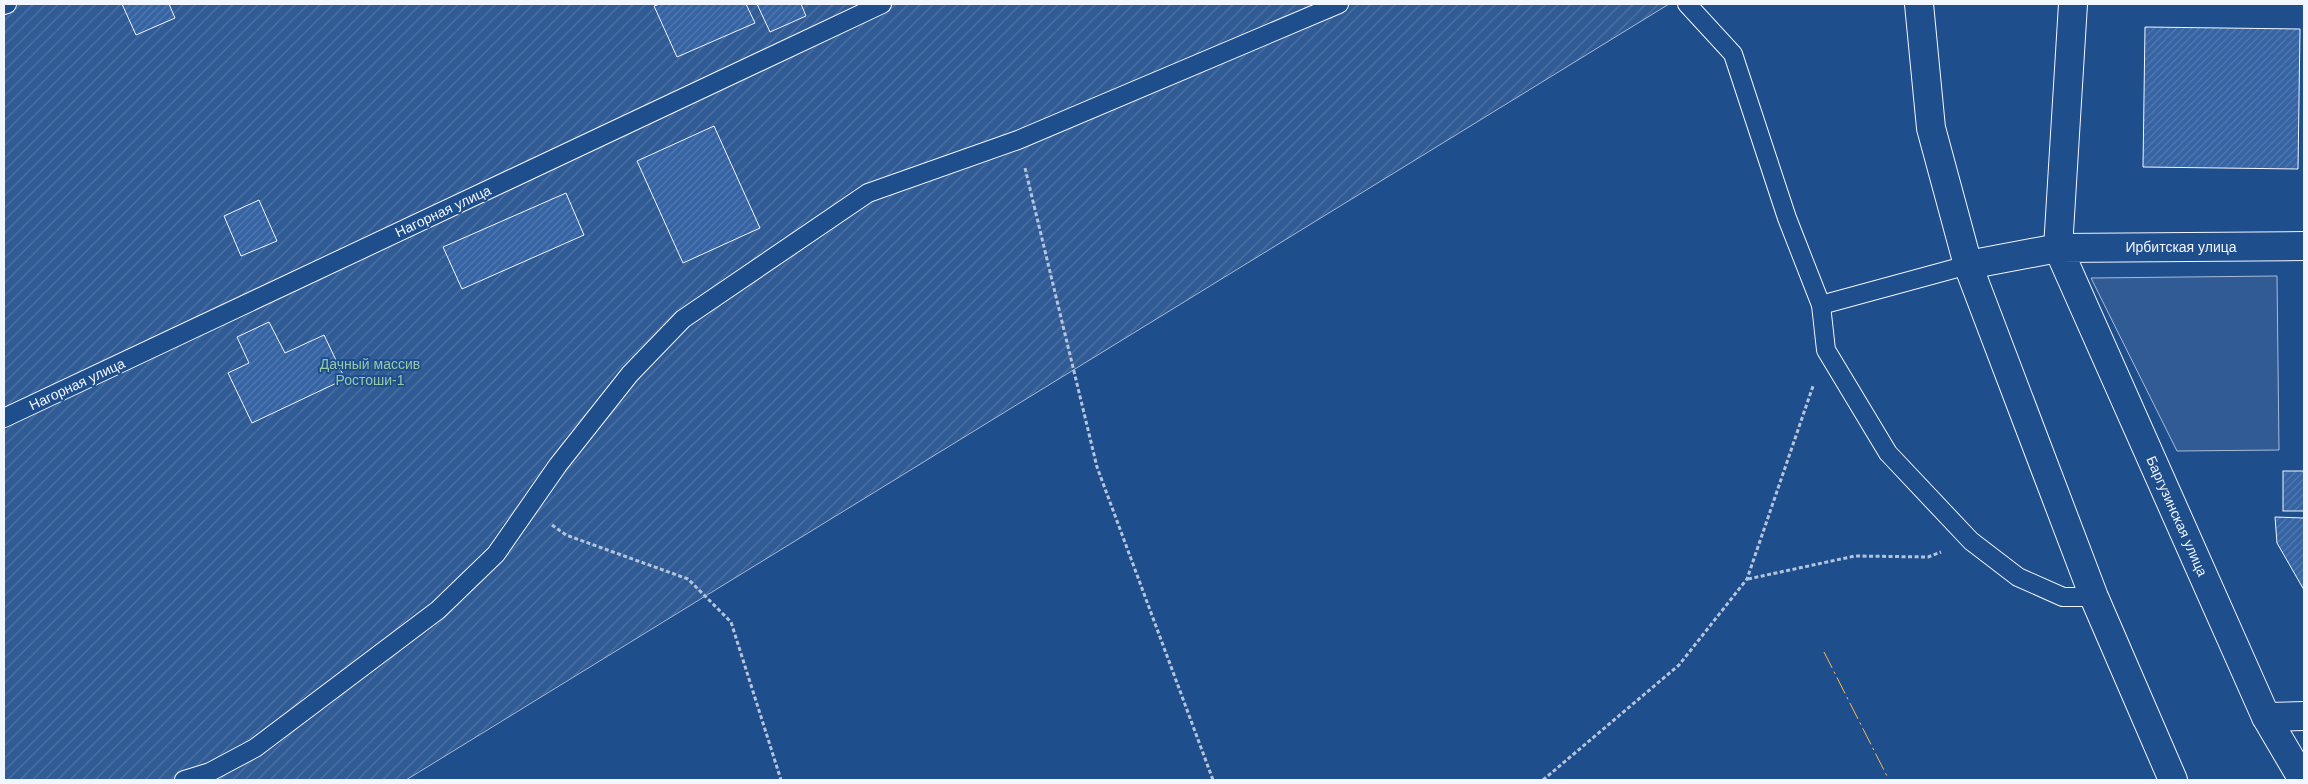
<svg xmlns="http://www.w3.org/2000/svg" width="2308" height="784" viewBox="0 0 2308 784" font-family="Helvetica,sans-serif">
<style>
.garden{fill:url(#garden-furrows);stroke:#a8bbd7}
.built{fill:#305b95;stroke:#a8bbd7}
.building{fill:url(#building-hatch);stroke:#f2f6ff}
.lines{fill:none;stroke-linecap:round;stroke-linejoin:round}
.service-casing{stroke:#f2f6ff;stroke-width:20}
.minor-casing{stroke:#f2f6ff;stroke-width:30}
.tertiary-casing{stroke:#f2f6ff;stroke-width:30}
.path{stroke:#b3c4dc;stroke-width:3;stroke-dasharray:4 2.5;stroke-linecap:butt}
.service{stroke:#1f4e8c;stroke-width:18}
.minor{stroke:#1f4e8c;stroke-width:28}
.tertiary{stroke:#1f4e8c;stroke-width:28}
.power{stroke:#ffb74d;stroke-width:1;stroke-dasharray:18 4 2.5 4;stroke-linecap:butt}
.labels{text-anchor:middle;stroke-width:4;stroke-linejoin:round;paint-order:stroke}
.street-label{font-size:14px;fill:#f2f6ff;stroke:#1f4e8c}
.park-label{font-size:14px;fill:#97c8a6;stroke:#1f4e8c}
</style>
<defs>
<pattern id="garden-furrows" width="10" height="10" patternUnits="userSpaceOnUse" patternTransform="scale(1.25)"><rect width="10" height="10" fill="#305b95"/><path d="M-1 1l2-2M0 10L10 0M9 11l2-2" fill="none" stroke="#4e73a5"/></pattern>
<pattern id="building-hatch" width="6" height="6" patternUnits="userSpaceOnUse" patternTransform="scale(1.25)"><rect width="6" height="6" fill="#3563a3"/><path d="M-1 1l2-2M0 6l6-6M5 7l2-2" fill="none" stroke="#537ab1"/></pattern>
</defs>
<rect width="100%" height="100%" fill="#1f4e8c"/>
<!-- garden -->
<path class="garden" d="M4 4H1669L406 780H4Z"/>
<!-- built -->
<path class="built" d="M2277 276 2279 450 2177 451 2091 278Z"/>
<!-- building -->
<g class="building">
<path d="M122 4H169L175 18 136 35Z"/>
<path d="M660 4H746L755 23 677 57 654 6Z"/>
<path d="M757 4H801L806 16 770 32Z"/>
<path d="M2145 27 2300 29 2298 169 2143 167Z"/>
<path d="M714 126 760 228 683 263 637 161Z"/>
<path d="M566 193 584 235 462 289 443 247Z"/>
<path d="M259 200 277 241 241 256 224 216Z"/>
<path d="M269 322 285 353 324 335 345 379 252 423 228 373 249 363 237 337Z"/>
<rect x="2283" y="471" width="21" height="40"/>
<path d="M2275 517 2304 518V590L2277 543Z"/>
</g>
<g class="lines">
<!-- service casing -->
<g class="service-casing">
<g id="service">
<path d="M1687 4 1733 54 1787 218 1821 305 1826 350 1888 453 1971 541 2018 577 2063 597H2094"/>
<path d="M4 5 7 4"/>
<path d="M1821 305 1968 265"/>
<path d="M4 418 882 4"/>
<path d="M184 780 210 772 255 748 438 610 496 554 558 465 630 374 683 319 868 193 1018 140 1339 4"/>
</g>
</g>
<!-- minor casing -->
<g class="minor-casing">
<g id="minor">
<path d="M2266 717 2304 716"/>
<path d="M2303 780 2266 717 2058 248 2304 246"/>
</g>
</g>
<!-- tertiary casing -->
<g class="tertiary-casing">
<g id="tertiary">
<path d="M1919 4 1931 128 1968 265 2094 597 2173 780"/>
<path d="M1968 265 2058 248 2073 4"/>
</g>
</g>
<!-- path -->
<g class="path">
<path d="M1025 168 1097 467 1213 780"/>
<path d="M552 525 566 535 688 579 731 622 781 780"/>
<path d="M1748 579 1855 556 1928 557 1941 552"/>
<path d="M1543 780 1679 665 1747 579 1813 386"/>
</g>
<!-- service -->
<use href="#service" class="service"/>
<!-- minor -->
<use href="#minor" class="minor"/>
<!-- tertiary -->
<use href="#tertiary" class="tertiary"/>
<!-- power -->
<path class="power" d="M1824 652 1889 780"/>
</g>
<g class="labels">
<!-- street labels -->
<g class="street-label">
<text transform="translate(443 211) rotate(-25)" y="5">Нагорная улица</text>
<text x="2181" y="252">Ирбитская улица</text>
<text transform="translate(77 384) rotate(-25)" y="5">Нагорная улица</text>
<text transform="translate(2177 516) rotate(66)" y="5">Баргузинская улица</text>
</g>
<!-- park labels -->
<g class="park-label">
<text x="370" y="369">Дачный массив<tspan x="370" dy="16">Ростоши-1</tspan></text>
</g>
</g>
<!-- border -->
<rect width="2308" height="784" fill="none" stroke="#f2f6ff" stroke-width="10"/>
</svg>
